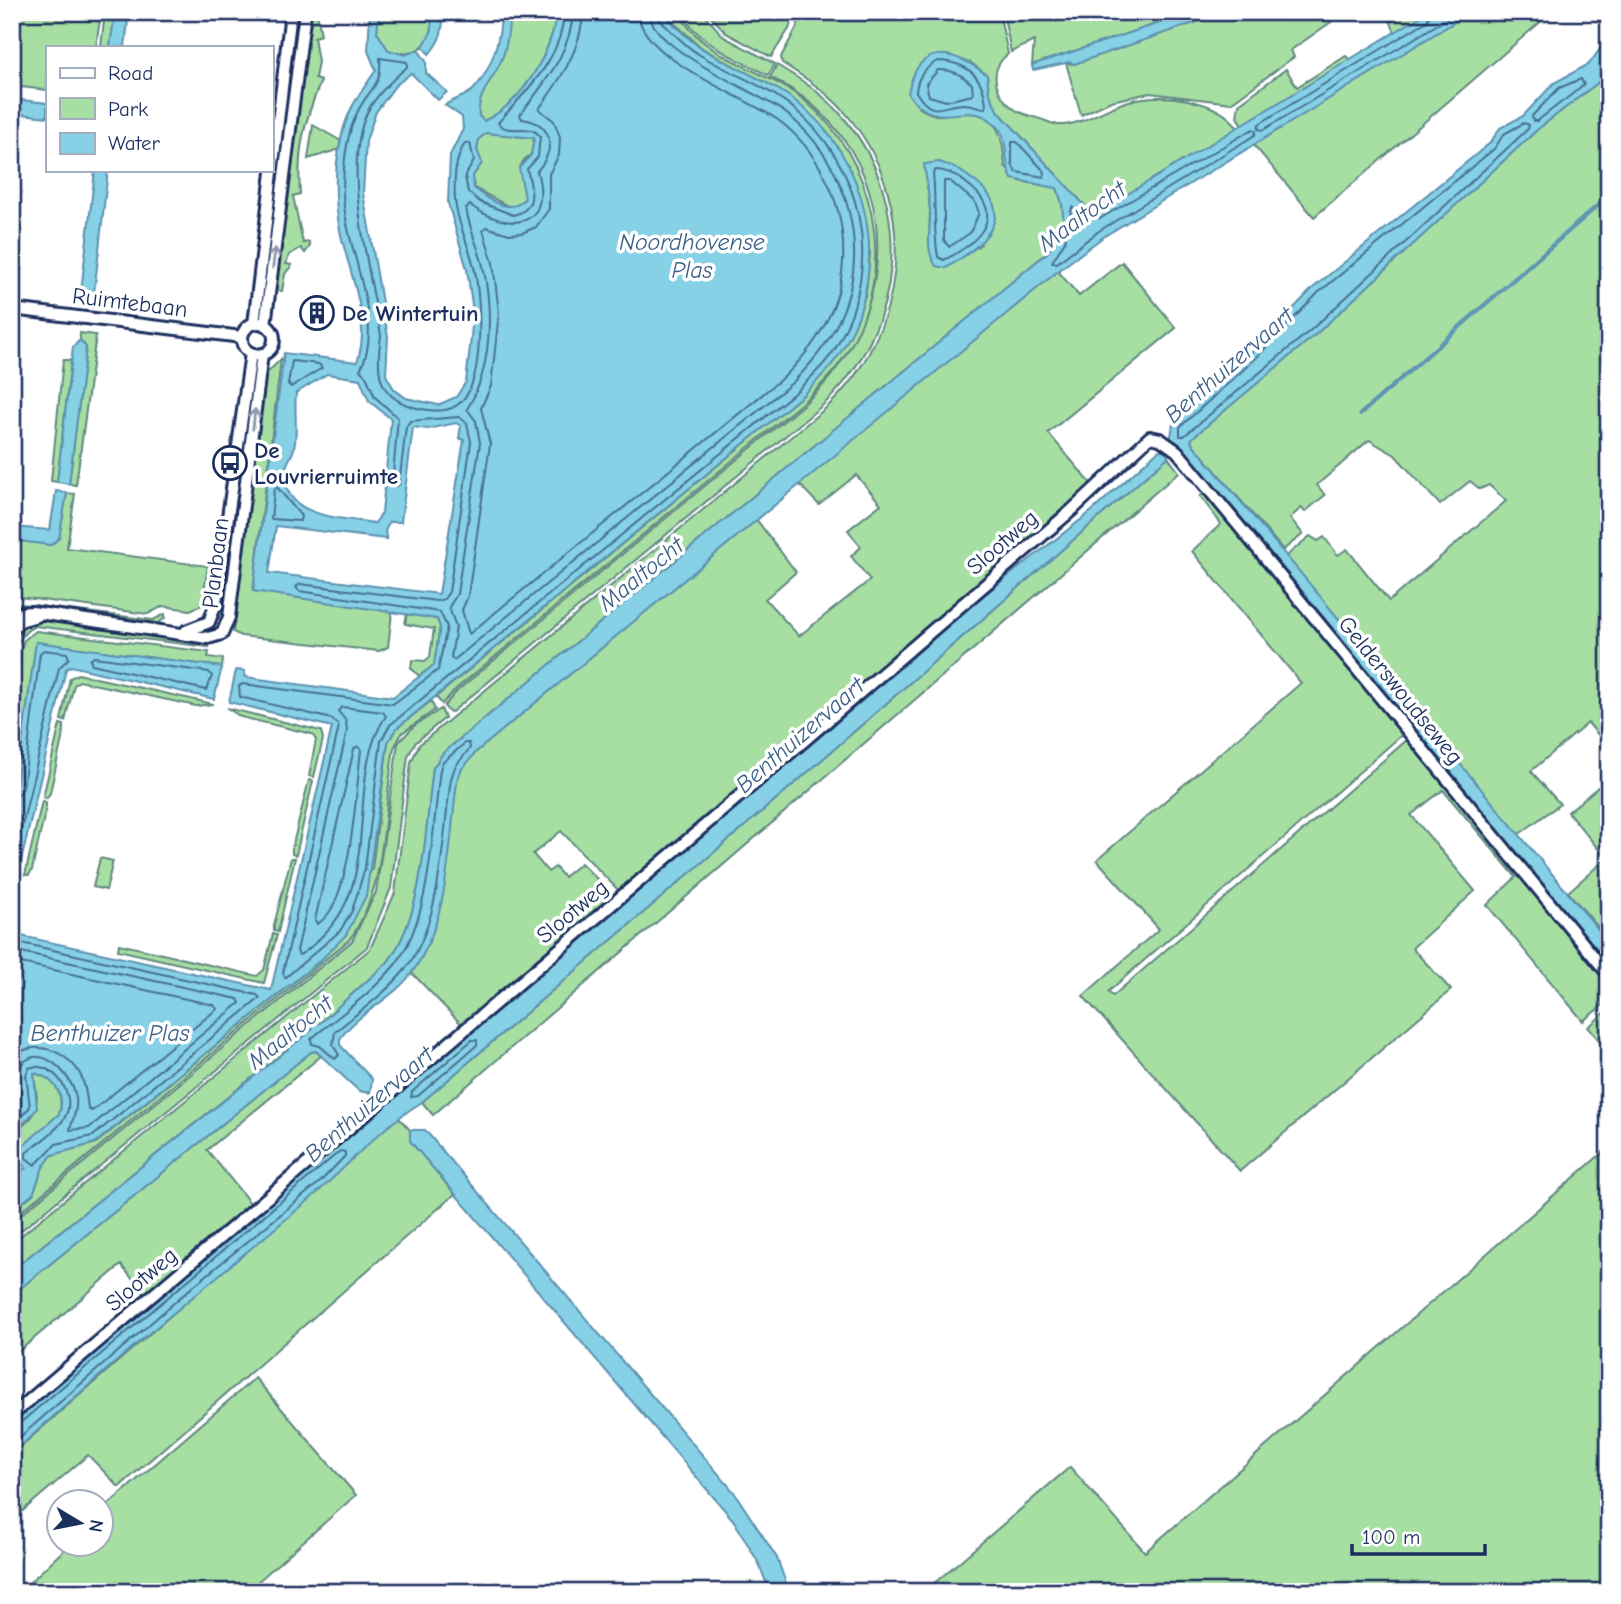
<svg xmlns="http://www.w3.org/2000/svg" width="1621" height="1604" viewBox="0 0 1621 1604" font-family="'Comic Neue',sans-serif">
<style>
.green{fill:#a7dfa3;stroke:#618780;stroke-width:2;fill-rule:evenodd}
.water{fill:#86d1e6;stroke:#5b90b0;stroke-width:2;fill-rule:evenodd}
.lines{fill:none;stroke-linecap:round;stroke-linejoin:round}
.shore{stroke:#467094;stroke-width:2}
.minor-casing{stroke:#1b2f5e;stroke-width:16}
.minor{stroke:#fff;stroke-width:10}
.oneway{stroke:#8d97ae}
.labels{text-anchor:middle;stroke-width:7;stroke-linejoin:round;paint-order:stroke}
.street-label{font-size:23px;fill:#1b2f5e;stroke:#fff}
.poi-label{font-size:23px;font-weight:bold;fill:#1b2f5e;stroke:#fff;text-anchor:start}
.water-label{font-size:24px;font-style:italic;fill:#3b6087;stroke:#fff}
</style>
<rect width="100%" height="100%" fill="#fff"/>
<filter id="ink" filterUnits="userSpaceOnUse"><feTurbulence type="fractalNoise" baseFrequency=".0143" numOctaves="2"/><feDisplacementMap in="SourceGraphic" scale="14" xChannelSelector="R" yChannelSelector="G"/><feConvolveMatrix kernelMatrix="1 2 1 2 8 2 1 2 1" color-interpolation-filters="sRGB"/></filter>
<g filter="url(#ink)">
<!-- green -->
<g class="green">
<path d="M12 12H101L96 47H47V90L12 86Z"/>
<path d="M105 12H115L110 47H101Z"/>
<path d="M295 12H303L264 306 259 305Z"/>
<path d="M310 12H317L321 35 314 37 318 62 315 78 321 81C304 122 297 149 300 194L293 196 303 243 309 242 310 246 305 253 301 248 289 255 286 264 292 265 285 274 282 291H275Z"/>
<path d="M379 12H430C439 41 415 61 388 50L377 32Z"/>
<path d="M510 12H557C551 54 523 103 484 121L479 116 477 104 503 55Z"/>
<path d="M662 12H679C701 59 766 69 804 100 876 159 897 266 851 347 838 369 821 386 802 403L457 688 442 704 436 697 803 395 857 320 866 292 870 253 855 180 832 139 793 99 702 48Z"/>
<path d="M681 12H702L724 37 775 64 768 75C737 59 698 44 681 12Z"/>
<path d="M707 12H795L789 29 771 57 726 33Z"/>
<path d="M801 12H999L1008 54C986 71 996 97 1017 111 1025 115 1035 117 1043 120 1049 122 1056 126 1063 125 1086 123 1107 107 1129 101 1162 92 1218 99 1238 128L1098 212 1089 210 997 110 989 92 987 75 970 62 918 107C943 123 942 111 965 111 1000 112 1003 140 1005 166L1020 181 1057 188C1067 213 1065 230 1048 252L443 753 433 768C425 829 425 912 388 962L320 1023 12 1270V1243L370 949 395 893 411 762 419 745 827 407C906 334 920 208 852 121 833 96 809 80 782 63L781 57 797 27ZM925 164 981 244 946 268 929 241 930 211Z"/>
<path d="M1003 12H1193L1032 65 1034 41 1011 52Z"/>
<path d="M1226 12H1329L1331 22 1291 50 1294 57 1231 103 1150 93 1111 101 1081 115 1066 63 1074 64Z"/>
<path d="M1387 12H1428L1395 33Z"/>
<path d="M1471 12H1552L1314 217 1253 144Z"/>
<path d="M1346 56 1350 60 1249 123 1242 125 1237 117 1239 104 1286 69 1297 87Z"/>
<path d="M777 65C802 80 825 95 844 118 916 204 904 329 824 404L452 712 448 711 444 706 458 690 804 404C910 309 903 144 770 77Z"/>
<path d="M1609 74V747L1588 723 1531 771 1560 804 1518 835 1285 557 1310 536 1318 541 1324 537 1338 555 1347 549 1389 601 1506 501 1489 485 1480 489 1470 481 1440 505 1395 455 1369 440 1317 485 1325 495 1305 512 1301 508 1290 518 1303 534 1283 550 1191 442 1192 438 1316 334 1538 129Z"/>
<path d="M313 125 341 141 340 149 308 159Z"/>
<path d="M486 133 534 138 531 155C512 164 525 181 525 198L513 209 474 188 472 177 482 163 477 150 479 139Z"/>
<path d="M1122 262 1176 328 1048 433 1093 486 622 891 617 889 561 831 533 854 548 872 555 867 564 877 581 863 613 895V899L463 1026 412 973C446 910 448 850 457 781L461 770 476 752 756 519 796 572 765 599 799 636 870 580 851 556 861 547 848 530 881 504 856 475 819 505 799 484 1058 271 1079 296Z"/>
<path d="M80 333 96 335 76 485 69 484 86 347 80 340Z"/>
<path d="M281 359 253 591 392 612 388 647 379 651 241 636 233 632 263 374 267 373Z"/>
<path d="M63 360H71L57 482 51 481Z"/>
<path d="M1168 457 1179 472 433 1115 422 1102 801 778Z"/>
<path d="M67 493 75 494 67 548 208 566 202 605 190 610 163 606 148 614 12 596V540L51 545 59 538Z"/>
<path d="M1206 493 1404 733 1108 992 1113 996 1408 739 1609 981V1000L1583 1021 1487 905 1516 877 1443 790 1411 815 1475 891 1412 948 1451 990 1240 1171 1083 996 1159 929 1097 860 1301 683 1192 551 1221 524 1200 496Z"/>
<path d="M230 533H235L226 617 222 621 218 618Z"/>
<path d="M12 603 153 620 165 614V618L157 624 12 607Z"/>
<path d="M407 614 437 619 440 627 434 665 419 676 411 668 412 660 425 661 430 657 434 629 405 624Z"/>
<path d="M34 620 206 639 209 647 35 626C13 635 15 661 12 682 12 656 6 630 34 620Z"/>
<path d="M36 631 209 652 208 657 223 659 222 667 36 642 12 814V717L21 649 24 640Z"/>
<path d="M78 674 213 704 196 706 79 681 74 685 65 721 61 720 70 678Z"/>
<path d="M431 701 435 710 402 733 394 748C382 812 389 886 349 940L12 1219V1211L33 1194 43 1167 52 1155 96 1143 322 959 372 869 388 742 396 729Z"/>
<path d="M227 708 321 731 323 739 314 777 309 776 316 740 312 734 241 717Z"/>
<path d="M441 709 445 718 415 743 408 756 391 888 367 947 12 1238V1222L352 941 376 892 398 743 414 726Z"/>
<path d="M60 724 64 725V730L50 793 47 798 43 797Z"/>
<path d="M1609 778V852L1604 856 1568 812Z"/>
<path d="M309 780 313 781 296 855 292 854V848Z"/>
<path d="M42 801 46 802V808L32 870 29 875H25Z"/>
<path d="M1609 856V940L1568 892Z"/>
<path d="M100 858 113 861 106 890 93 887Z"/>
<path d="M291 858H295L278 932 274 931V925Z"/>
<path d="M273 934 277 935 264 983 118 950 119 944 257 976 264 970Z"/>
<path d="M1609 1009V1052L1588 1027Z"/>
<path d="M316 1051 321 1056 207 1150 251 1204 145 1294 121 1265 12 1357V1295L311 1052Z"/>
<path d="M34 1073C54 1077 65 1094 59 1114L21 1148 12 1152V1136L32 1117 37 1099Z"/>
<path d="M398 1117 410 1130V1141L455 1194 119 1487 88 1455 12 1520V1454Z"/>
<path d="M1609 1147V1592H924L1070 1467 1145 1552Z"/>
<path d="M255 1378 356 1495 246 1592H31L29 1583 69 1545 102 1544V1510Z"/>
</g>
<!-- water -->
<g class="water">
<path d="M115 12H129L125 47H110Z"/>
<path d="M370 12H379L377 32 388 50 405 55 418 50 426 61V73L447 92 438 100 411 73 395 86 376 112 366 141 363 193 388 337 386 375 394 389 406 398 438 405 456 397 466 382 471 338 473 312 467 269 448 203 450 155 463 129 462 117 445 105C454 99 466 97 474 89 492 69 501 38 501 12H510C509 27 508 42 503 56 496 77 476 94 479 116L484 121C523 103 551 53 557 12H662C674 25 687 38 701 48 731 67 766 79 794 100 869 156 892 266 844 347 833 366 818 380 803 395L396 729 388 742 366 896 346 935 322 959 95 1143 52 1155 43 1167 33 1194 12 1211V1175L26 1168 22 1164 12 1163V1152L21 1148 59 1114C66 1094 53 1077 34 1073L37 1109 12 1136V934L271 990 332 727 229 702 236 670 245 671V677L393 697 434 665 440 627 437 619 253 591 284 353 357 362C372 321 350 275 341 235 332 195 334 143 352 107 359 94 368 82 376 70L368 51ZM486 133 534 138 531 155 519 168 525 198C512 216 489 200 474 188L472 177 482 163 477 150 479 139ZM327 374 360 379 369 401 391 419 382 513 375 523C342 518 277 518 286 468 287 461 293 455 294 448 298 430 294 411 296 393ZM456 423 461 426 459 438 464 440 439 594 269 573 276 526 387 539 385 531 389 522H401L413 427 428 429Z"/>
<path d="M430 12H442C445 29 440 42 429 54L423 47 432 30Z"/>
<path d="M1193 12H1226L1074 64 1070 62 1033 70 1032 65Z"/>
<path d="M1428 12H1471L1103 237 1058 271 476 752 461 770 457 781C449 843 450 921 411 974 392 1000 357 1013 340 1039V1045L372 1079 370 1093 359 1091 316 1051 311 1052 12 1295V1270L312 1030 314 1024 320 1023 388 962C425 912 425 829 433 768L443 753 1048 252C1065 230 1067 213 1057 188L1012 179C1003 163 1009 140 998 127 967 93 940 138 908 94 917 41 953 49 987 75L989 92 997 110 1089 210 1098 212Z"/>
<path d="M1609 37V74L1538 129 1316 334 1192 438 1191 442 1609 942V964L1239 515 1181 446 1174 443 1167 452 1168 457 801 778 422 1102C376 1130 344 1171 303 1205 205 1287 106 1367 12 1454V1420L875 690 975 602 1092 511 1158 451C1171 448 1171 436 1173 424L1249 355 1313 288 1490 143 1500 128 1523 116 1554 83 1589 64Z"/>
<path d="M12 99 47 103V117L12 113Z"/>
<path d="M939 162C955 166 964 173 977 183 1020 217 978 249 946 268L936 266C924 249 931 229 930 210 929 194 926 179 924 164Z"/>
<path d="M95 170H108L93 302 80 300Z"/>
<path d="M1609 194V197L1360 416 1359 414Z"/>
<path d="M80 340 86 347 69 484 57 482 73 347Z"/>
<path d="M56 491 67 493 59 538 51 545 12 540V527L50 530Z"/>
<path d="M36 642 222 667 214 699 71 666 66 669 12 900V814Z"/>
<path d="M410 1130H425L734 1492 777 1558 789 1592H770L758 1562 734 1521 410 1141Z"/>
</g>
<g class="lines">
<!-- shore -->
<g class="shore">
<path d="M564 12C562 60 526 90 498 123 508 136 528 122 540 136L538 157 527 169C532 188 538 210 513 215L480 202 468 192 465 176 474 161 470 143H465C454 161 454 180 455 200 457 223 469 245 474 267 481 297 485 380 461 402 449 413 435 411 421 409 378 400 375 374 381 336 372 275 338 162 370 107 380 91 393 79 407 67V62L380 58C382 86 372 85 359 109 346 133 343 166 343 193 344 247 387 321 360 370L366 376 375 397 398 418 392 486 399 485 406 427 410 421 459 417 467 423 471 442 449 592 444 599 437 601 300 584 296 587 299 591 440 612 447 627 438 670 393 704 243 684 239 686 240 697 332 719 339 726 283 973 285 978 340 931 352 911 365 868 381 741 390 725 798 390C813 375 829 361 839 342 883 263 863 164 792 107 765 85 729 73 700 55 685 46 672 32 660 20L658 12"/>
<path d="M573 12C571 53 543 84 520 115L522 119C554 123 556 150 537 171 553 229 509 233 470 205L466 208C469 228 478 246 483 266 493 311 492 370 467 409L476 421 480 443 457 594 449 607 456 627 451 657 454 660 792 383C830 346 856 303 854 248 852 196 828 147 787 114 758 91 651 51 649 12"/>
<path d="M583 12C582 49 559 81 539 109L554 121 560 137 559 155 549 174V209L536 227 522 233 509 234 486 227 483 230 493 263 499 313 491 386 481 408 490 444 468 596 462 610 469 634 785 376C822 339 846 298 843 244 841 197 816 148 778 120 744 96 640 59 638 12"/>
<path d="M1431 12 1427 21 1259 124 1258 129 1263 130 1458 12"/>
<path d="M937 61C968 62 985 77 986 108 979 108 972 104 964 104 942 104 933 120 916 92 917 77 924 69 937 61Z"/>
<path d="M938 70C952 69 962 75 972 84L973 95 946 101 929 96 926 84Z"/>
<path d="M1581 79 1584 85 1537 121H1533L1532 116 1559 88Z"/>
<path d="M1524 123 1529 125 1528 129 1312 329 1184 436H1180V427L1254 360 1318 293 1494 149 1504 134Z"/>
<path d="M1253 129 1256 131 1255 135 1099 231 1057 263 1052 262 1065 241 1072 207 1086 217 1101 218Z"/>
<path d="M1012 142H1017L1045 172 1044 177 1016 172 1012 164Z"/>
<path d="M936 170C951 171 959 177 970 186 1008 217 976 244 944 260L938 257C933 230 936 201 933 173Z"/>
<path d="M944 181H950L975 202 979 213 970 233 949 247 944 240Z"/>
<path d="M292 361 319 364 322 368 291 387 288 384Z"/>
<path d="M277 487 301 516 300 521 271 519 274 490Z"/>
<path d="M94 657 209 672 212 676 206 690 92 664 90 660Z"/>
<path d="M342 707 383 712 386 716C344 777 383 877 324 934 316 942 309 951 299 955L297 951 347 731 346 721 338 711Z"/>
<path d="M465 743H469L470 748 455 767 451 779C442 838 442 924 404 971 384 995 358 1012 335 1032L333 1045 339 1055 335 1059 320 1046 312 1044 311 1039C337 1017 371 994 394 966 432 919 432 828 440 770L442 763Z"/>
<path d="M358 746 361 750C356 787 352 907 317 924L315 920 354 749Z"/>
<path d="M12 795 19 794 23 788 40 653 44 650 67 653 69 658 59 668 12 869"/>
<path d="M12 941 257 995 260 998 93 1136 56 1144 35 1165 26 1158V1153C38 1143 60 1129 66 1115 76 1094 53 1060 29 1068L26 1075 30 1107 12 1126"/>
<path d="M12 950 238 999 240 1003 89 1128 70 1130C72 1119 78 1111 76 1098 73 1075 38 1038 19 1068L21 1104 12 1114"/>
<path d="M12 961 214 1005 217 1009 92 1111 88 1109C87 1098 86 1087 81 1076 70 1052 32 1036 12 1059"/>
<path d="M472 1040H477V1045L418 1096 411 1097 412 1092Z"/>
<path d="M12 1425 20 1423 327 1162 340 1151 345 1152V1156L320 1182 191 1288 12 1444"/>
</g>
<!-- minor casing -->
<g class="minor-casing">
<g id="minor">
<path d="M12 309 242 337"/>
<circle cx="258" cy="339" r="16"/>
<path d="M254 324 291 12"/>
<path d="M265 325 305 12"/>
<path d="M12 618 19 613 32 612 208 638 222 634 229 617 262 354"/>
<path d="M12 630 20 621 37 616"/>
<path d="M186 631 209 622 216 603 251 353"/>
<path d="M12 1415 804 741 1072 510 1150 437 1160 439 1177 451 1609 975"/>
</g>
</g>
<!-- minor -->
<use href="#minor" class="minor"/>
</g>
<!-- one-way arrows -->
<defs><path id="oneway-shaft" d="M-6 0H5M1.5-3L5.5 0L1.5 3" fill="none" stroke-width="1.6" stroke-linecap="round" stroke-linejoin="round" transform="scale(1.75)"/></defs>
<g class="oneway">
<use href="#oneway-shaft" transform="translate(274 258) rotate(-83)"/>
<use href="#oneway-shaft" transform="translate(254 419) rotate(-83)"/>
</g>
</g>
<!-- icons -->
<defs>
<g id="building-ring" transform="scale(1.75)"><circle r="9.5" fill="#fff" stroke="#1b2f5e" stroke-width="1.5"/><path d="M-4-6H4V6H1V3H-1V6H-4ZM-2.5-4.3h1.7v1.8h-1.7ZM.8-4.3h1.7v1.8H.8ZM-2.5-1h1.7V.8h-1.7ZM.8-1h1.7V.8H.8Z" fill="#1b2f5e"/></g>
<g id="bus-ring" transform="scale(1.75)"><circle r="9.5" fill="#fff" stroke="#1b2f5e" stroke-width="1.5"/><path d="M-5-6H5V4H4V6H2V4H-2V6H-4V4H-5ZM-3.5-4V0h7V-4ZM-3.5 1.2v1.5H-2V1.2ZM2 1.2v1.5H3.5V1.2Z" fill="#1b2f5e"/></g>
</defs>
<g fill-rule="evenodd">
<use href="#building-ring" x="317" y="313"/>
<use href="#bus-ring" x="230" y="463"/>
</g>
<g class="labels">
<!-- street labels -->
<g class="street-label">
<text transform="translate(130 302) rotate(7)" y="8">Ruimtebaan</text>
<text transform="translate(1002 542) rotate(-41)" y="8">Slootweg</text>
<text transform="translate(215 563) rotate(-83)" y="8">Planbaan</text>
<text transform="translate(1401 690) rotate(51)" y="8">Gelderswoudseweg</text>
<text transform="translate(572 911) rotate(-40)" y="8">Slootweg</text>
<text transform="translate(141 1279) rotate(-40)" y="8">Slootweg</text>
</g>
<!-- poi labels -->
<g class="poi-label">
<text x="342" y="321">De Wintertuin</text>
<text x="254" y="458">De<tspan x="254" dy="26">Louvrierruimte</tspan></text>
</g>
<!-- water labels -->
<g class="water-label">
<text transform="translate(1082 216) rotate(-36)" y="8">Maaltocht</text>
<text x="692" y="250">Noordhovense<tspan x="692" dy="28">Plas</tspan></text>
<text transform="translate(1229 365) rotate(-41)" y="8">Benthuizervaart</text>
<text transform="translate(641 574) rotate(-39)" y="8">Maaltocht</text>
<text transform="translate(800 735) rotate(-41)" y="8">Benthuizervaart</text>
<text transform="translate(290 1032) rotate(-39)" y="8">Maaltocht</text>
<text x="110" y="1041">Benthuizer Plas</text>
<text transform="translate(369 1104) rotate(-41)" y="8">Benthuizervaart</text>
</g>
</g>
<!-- margin -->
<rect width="1621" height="1604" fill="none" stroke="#fff" stroke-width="42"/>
<rect x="21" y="21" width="1579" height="1562" fill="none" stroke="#1b2f5e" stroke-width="2.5" filter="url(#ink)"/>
<!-- legend -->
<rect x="46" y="46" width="228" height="126" fill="#ffffff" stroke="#a4acbf" stroke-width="2"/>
<rect x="60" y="68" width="35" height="10" fill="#ffffff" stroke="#a4acbf" stroke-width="2"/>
<text x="108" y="80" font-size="21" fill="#1b2f5e">Road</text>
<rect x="60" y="98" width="35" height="21" fill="#a7dfa3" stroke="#a4acbf" stroke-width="2"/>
<text x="108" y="116" font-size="21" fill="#1b2f5e">Park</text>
<rect x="60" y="133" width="35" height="21" fill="#86d1e6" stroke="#a4acbf" stroke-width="2"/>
<text x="108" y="150" font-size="21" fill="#1b2f5e">Water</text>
<!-- north arrow -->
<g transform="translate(80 1523) rotate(100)"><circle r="33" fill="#ffffff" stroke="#a4acbf" stroke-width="2"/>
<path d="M0-5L12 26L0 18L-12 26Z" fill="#1b2f5e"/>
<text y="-10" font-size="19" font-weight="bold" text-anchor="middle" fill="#1b2f5e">N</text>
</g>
<!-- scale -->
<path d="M1352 1544v10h133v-10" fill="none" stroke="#1b2f5e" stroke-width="3.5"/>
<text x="1362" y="1544" font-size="21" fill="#1b2f5e" stroke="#ffffff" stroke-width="5" paint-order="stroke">100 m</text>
</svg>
